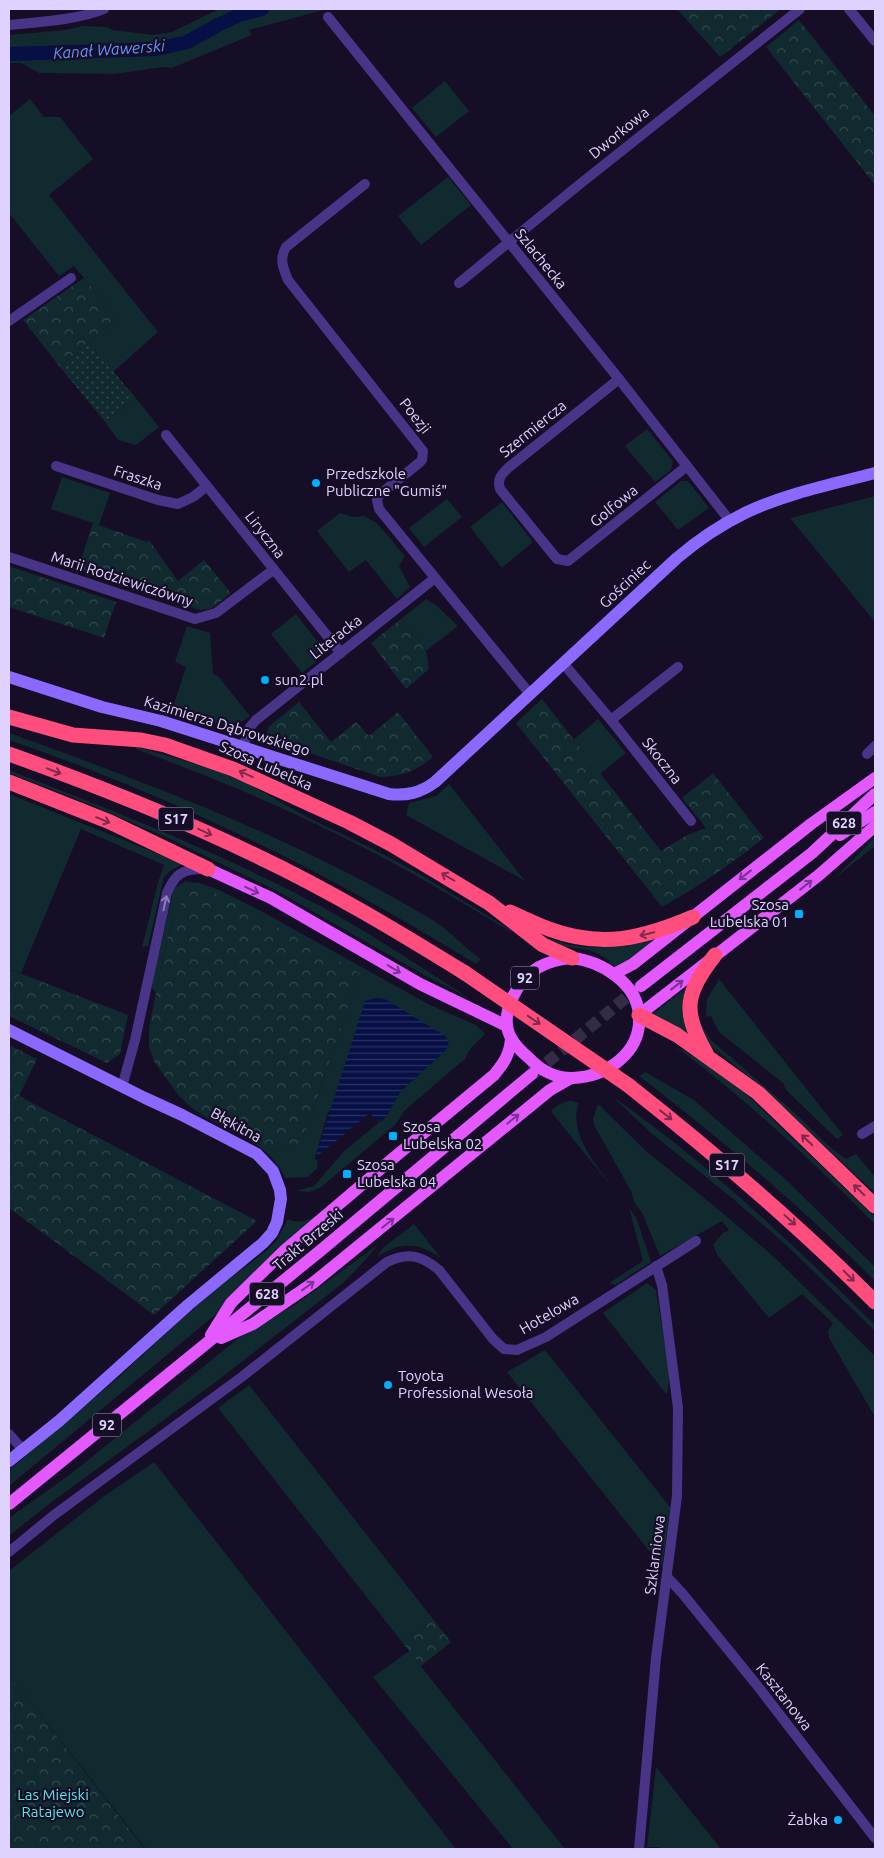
<svg xmlns="http://www.w3.org/2000/svg" width="884" height="1858" viewBox="0 0 884 1858" font-family="Ubuntu,sans-serif">
<style>
.grass{fill:#102a30}
.forest{fill:url(#forest-crowns)}
.garden{fill:url(#garden-dots)}
.water{fill:url(#water-rules)}
.lines{fill:none;stroke-linecap:round;stroke-linejoin:round}
.canal{stroke:#071045;stroke-width:14}
.primary-tunnel{stroke:#342b47;stroke-width:12;stroke-dasharray:12 6;stroke-linecap:butt}
.street{stroke:#493587;stroke-width:10}
.secondary{stroke:#8b69ff;stroke-width:12}
.primary{stroke:#e359ff;stroke-width:12}
.highway{stroke:#ff4d7e;stroke-width:15}
.highway-bridge{stroke:#ff4d7e;stroke-width:15}
.oneway{stroke:#7f2a4e}
.oneway2{stroke:#7c3392}
.oneway3{stroke:#8d7cbd}
.poi-dot{fill:#00b0fd;stroke:#160d26;stroke-width:2}
.labels{text-anchor:middle;stroke-width:4.5;stroke-linejoin:round;paint-order:stroke}
.shield{fill:#160d26;stroke:#a397be;stroke-width:1}
.shield-label{font-size:14px;font-weight:bold;fill:#e0d2ff}
.street-label{font-size:15px;fill:#e0d2ff;stroke:#160d26}
.poi-label{font-size:15px;fill:#e0d2ff;stroke:#160d26;text-anchor:start}
.park-label{font-size:15px;fill:#56e7e0;stroke:#160d26}
.water-label{font-size:16px;font-style:italic;fill:#6095ff;stroke:#160d26}
</style>
<defs>
<pattern id="forest-crowns" width="20" height="18" patternUnits="userSpaceOnUse" patternTransform="scale(1.25)"><rect width="20" height="18" fill="#102a30"/><path d="M2 6a3 3 0 1 1 6 0M12 15a3 3 0 1 1 6 0" fill="none" stroke="#32484f"/></pattern>
<pattern id="garden-dots" width="8" height="8" patternUnits="userSpaceOnUse" patternTransform="scale(1.25)"><rect width="8" height="8" fill="#102a30"/><path d="M2 2h.1M6 6h.1" fill="none" stroke="#32484f" stroke-width="1.8" stroke-linecap="round"/></pattern>
<pattern id="water-rules" width="6" height="5" patternUnits="userSpaceOnUse" patternTransform="scale(1.25)"><rect width="6" height="5" fill="#071045"/><path d="M0 2.5h6" fill="none" stroke="#2b3261"/></pattern>
</defs>
<rect width="100%" height="100%" fill="#160d26"/>
<!-- grass -->
<g class="grass">
<path d="M219 9H327L249 30 252 35 172 68 162 67 115 74 39 73 21 63H9V35L65 30 83 26 107 27 113 30 153 35 172 32Z"/>
<path d="M445 81 469 111 436 137 412 108Z"/>
<path d="M30 99 44 117H60L93 159 49 195 158 332 113 372 88 342 117 318 74 266 59 276 9 213V116Z"/>
<path d="M448 177 471 205 421 245 398 216Z"/>
<path d="M135 397 159 427 136 445 118 440 105 422Z"/>
<path d="M647 429 673 461 671 470 655 482 625 446Z"/>
<path d="M62 477 110 493 99 525 51 509Z"/>
<path d="M681 481H688L709 508 678 530 655 502Z"/>
<path d="M875 496V622L790 518Z"/>
<path d="M447 499 462 517 424 547 409 528Z"/>
<path d="M502 502 533 542 502 568 470 527Z"/>
<path d="M340 513 353 517 364 516 377 523 405 556 399 566 410 587 397 599 366 560 349 572 317 531Z"/>
<path d="M426 599 437 606 458 626 426 651 401 619Z"/>
<path d="M296 614 323 649 322 657 302 673 271 634Z"/>
<path d="M187 626 210 633 213 674 218 676 250 716 233 728 172 710 186 667 175 662Z"/>
<path d="M598 719 626 753 600 774 573 740Z"/>
<path d="M9 733C154 785 299 840 431 919 450 930 464 948 481 959L476 964C329 873 172 796 9 740Z"/>
<path d="M137 747 213 769 245 782 309 818 381 853 423 876 511 930 513 933C467 906 421 877 372 852 296 812 217 779 136 749Z"/>
<path d="M9 770C106 808 204 846 297 894 357 924 413 962 469 998L424 975 277 891 168 838 84 802 9 773Z"/>
<path d="M449 784 525 881 406 815 409 803 436 796Z"/>
<path d="M9 794 181 863V865L170 871 164 877 148 946 142 947 158 882 164 865 81 829 21 973 9 969Z"/>
<path d="M875 837V846L834 879Z"/>
<path d="M187 880V882L200 883 219 890 263 912 428 1004 476 1025 485 1034 470 1049 465 1059 405 1110 395 1125 320 1188 309 1192 296 1191 314 1186 344 1151 386 1117 400 1092 446 1050 328 1112 315 1158 318 1162 317 1168 308 1177 285 1178C271 1145 235 1133 205 1117L275 1152 299 1145 312 1113 360 973 175 915 167 939 156 993 152 988V983L173 893 176 887Z"/>
<path d="M535 934C548 937 559 943 572 945 600 950 629 946 656 940L643 952 615 967C598 948 585 950 561 946 552 944 543 938 535 934Z"/>
<path d="M719 979 843 1135 837 1139 787 1091 783 1083 719 1032 711 1016 706 1017 707 999Z"/>
<path d="M687 987 689 1032 687 1033 652 1015Z"/>
<path d="M698 1013 699 1021 711 1040 795 1113 830 1147 846 1159 856 1154 875 1177V1193L756 1082 712 1047 704 1036 696 1019Z"/>
<path d="M675 1046 704 1062 743 1091 875 1217V1224C812 1161 747 1100 675 1046Z"/>
<path d="M645 1072 694 1100 785 1179 875 1267V1281C802 1207 722 1140 639 1076Z"/>
<path d="M613 1097C708 1163 793 1244 875 1325V1331L785 1244 732 1198 651 1133Z"/>
<path d="M571 1101 579 1103C567 1133 598 1167 615 1191L552 1113 551 1111C557 1105 563 1102 571 1101Z"/>
<path d="M598 1104 645 1150 719 1210 774 1257 875 1356V1417L829 1338 828 1331 833 1323 802 1294 769 1318 718 1256 713 1245 723 1233 729 1230 722 1221 660 1256 642 1213 634 1202 631 1191 594 1125 593 1119Z"/>
<path d="M336 1199 221 1310 9 1486V1470L119 1377 180 1320 229 1279 265 1252 276 1241 288 1219C307 1228 321 1211 336 1199Z"/>
<path d="M629 1208 636 1217 651 1262 615 1285 609 1283 643 1261Z"/>
<path d="M414 1224 441 1258C417 1242 402 1241 377 1257L383 1248Z"/>
<path d="M379 1244 357 1269 343 1283 217 1381 45 1507 9 1536V1518L72 1473 256 1324 292 1307Z"/>
<path d="M647 1283 656 1290 670 1376 667 1395 603 1313Z"/>
<path d="M545 1350 670 1507 662 1567 507 1372Z"/>
<path d="M249 1385 433 1619 402 1642 218 1408Z"/>
<path d="M154 1462 456 1849H146L9 1675V1571L103 1497Z"/>
<path d="M409 1651 565 1849H513L373 1677Z"/>
<path d="M656 1767 721 1849H661L659 1847H647Z"/>
</g>
<!-- forest -->
<g class="forest">
<path d="M677 9H781L720 57Z"/>
<path d="M799 20 875 116V185L766 47Z"/>
<path d="M84 278 117 318 88 342 60 367 23 320Z"/>
<path d="M93 523 147 542 149 540 178 581 204 560 231 593 211 609 200 610 78 569Z"/>
<path d="M9 566 116 602 104 638 9 607Z"/>
<path d="M401 619 426 651 429 669 406 689 371 643Z"/>
<path d="M542 699 661 851 687 835 706 828 682 798 713 773 764 838C731 864 698 887 662 907L516 723Z"/>
<path d="M299 702 331 742 356 722 369 736 398 712 433 757C415 772 403 776 380 777L266 738 268 727Z"/>
<path d="M199 889 214 892 360 973 312 1113 300 1145 275 1152 205 1117 192 1108 179 1096 155 1063 149 1048V1028L167 939 175 915 185 896 193 890Z"/>
<path d="M9 969 128 1015 120 1054 107 1063 9 1016Z"/>
<path d="M9 1045 37 1059 19 1096 257 1221 154 1315 9 1208Z"/>
<path d="M433 1619 451 1642 421 1666 402 1642Z"/>
<path d="M9 1675 145 1849H9Z"/>
</g>
<!-- garden -->
<path class="garden" d="M88 342 135 397 105 422 60 367Z"/>
<!-- water -->
<path class="water" d="M378 997 387 1000 445 1036C450 1041 449 1044 446 1050L400 1092 386 1117 378 1122 370 1113 315 1158 365 1001Z"/>
<g class="lines">
<!-- canal -->
<path class="canal" d="M9 54 156 49 187 42 220 24 239 15 262 9"/>
<!-- primary-tunnel -->
<path class="primary-tunnel" d="M533 1074 639 987"/>
<!-- street -->
<g class="street">
<path d="M849 9 875 41"/>
<path d="M328 17 619 379 730 521"/>
<path d="M9 25C37 22 78 20 104 9"/>
<path d="M365 184 286 247C279 259 283 268 288 280L423 451 422 460 419 463 379 495 377 500 379 509 530 694"/>
<path d="M459 283 575 188 800 9"/>
<path d="M9 321 71 278"/>
<path d="M619 379 508 468C501 475 497 479 500 489L557 559 568 561 687 466"/>
<path d="M166 435 341 653"/>
<path d="M56 466 158 500 178 504 193 497 207 486"/>
<path d="M9 557 195 619 216 613 273 570"/>
<path d="M563 663 611 720 691 821"/>
<path d="M611 720 678 667"/>
<path d="M243 747 250 727 256 720 435 578"/>
<path d="M867 754 875 746"/>
<path d="M122 1087 135 1040 167 893C175 874 182 869 203 869"/>
<path d="M862 1134 875 1126"/>
<path d="M9 1434 23 1450"/>
<path d="M9 1552 54 1515 243 1376 387 1262C408 1252 421 1255 439 1270L493 1339 504 1349 517 1350 546 1337 696 1241"/>
<path d="M667 1577 682 1593 756 1684 875 1838"/>
<path d="M639 1849 656 1658 677 1496 678 1408 662 1285 656 1266"/>
</g>
<!-- secondary -->
<g class="secondary">
<path d="M9 677 102 707 161 721 389 794C407 796 420 793 435 782L677 558C698 540 722 524 747 512 788 493 833 484 875 473"/>
<path d="M9 1030 145 1098 182 1115 257 1154 273 1171 280 1190 281 1199 277 1222 272 1233 263 1243 188 1305 59 1421 9 1461"/>
</g>
<!-- primary -->
<g class="primary">
<path d="M840 835 875 812"/>
<path d="M208 869 271 898 420 984 507 1026"/>
<path d="M572 958C601 961 637 983 639 1015 642 1053 606 1077 572 1078 554 1078 541 1071 529 1058 523 1053 515 1045 511 1038 498 1014 518 979 539 967 550 961 560 959 572 958Z"/>
<path d="M614 974 633 964 811 824 875 778"/>
<path d="M641 986 812 853 875 794"/>
<path d="M639 1015 819 875 875 826"/>
<path d="M211 1335 231 1303 285 1250 391 1160 494 1075C504 1063 510 1054 511 1038"/>
<path d="M221 1338 253 1324 313 1283 550 1090 571 1078"/>
<path d="M9 1504 320 1251 532 1074"/>
</g>
<!-- highway -->
<g class="highway">
<path d="M9 717 73 735 141 740 165 745 233 769 349 822 391 844 489 903 543 945 572 958"/>
<path d="M9 754C93 784 176 817 257 856 329 890 397 931 465 973"/>
<path d="M9 782 110 822 208 869"/>
<path d="M510 912C523 918 536 924 549 929 602 949 644 938 693 917"/>
<path d="M639 1015 677 1035 758 1093 875 1206"/>
<path d="M706 1053C681 1010 686 993 715 955"/>
<path d="M628 1085C714 1153 797 1224 875 1302"/>
</g>
<!-- highway-bridge -->
<path class="highway-bridge" d="M465 973 628 1085"/>
</g>
<!-- one-way arrows -->
<defs><path id="oneway-shaft" d="M-6 0H5M1.5-3L5.5 0L1.5 3" fill="none" stroke-width="1.6" stroke-linecap="round" stroke-linejoin="round" transform="scale(1.25)"/></defs>
<g class="oneway">
<use href="#oneway-shaft" transform="translate(54 771) rotate(21)"/>
<use href="#oneway-shaft" transform="translate(246 774) rotate(-156)"/>
<use href="#oneway-shaft" transform="translate(103 820) rotate(22)"/>
<use href="#oneway-shaft" transform="translate(205 832) rotate(24)"/>
<use href="#oneway-shaft" transform="translate(448 877) rotate(-150)"/>
<use href="#oneway-shaft" transform="translate(647 934) rotate(167)"/>
<use href="#oneway-shaft" transform="translate(534 1020) rotate(34)"/>
<use href="#oneway-shaft" transform="translate(666 1115) rotate(38)"/>
<use href="#oneway-shaft" transform="translate(807 1140) rotate(-136)"/>
<use href="#oneway-shaft" transform="translate(859 1190) rotate(-135)"/>
<use href="#oneway-shaft" transform="translate(790 1220) rotate(42)"/>
<use href="#oneway-shaft" transform="translate(849 1276) rotate(45)"/>
</g>
<g class="oneway2">
<use href="#oneway-shaft" transform="translate(745 875) rotate(142)"/>
<use href="#oneway-shaft" transform="translate(806 885) rotate(-38)"/>
<use href="#oneway-shaft" transform="translate(252 890) rotate(25)"/>
<use href="#oneway-shaft" transform="translate(394 969) rotate(31)"/>
<use href="#oneway-shaft" transform="translate(677 985) rotate(-38)"/>
<use href="#oneway-shaft" transform="translate(513 1119) rotate(-39)"/>
<use href="#oneway-shaft" transform="translate(388 1223) rotate(-39)"/>
<use href="#oneway-shaft" transform="translate(308 1286) rotate(-36)"/>
</g>
<use class="oneway3" href="#oneway-shaft" transform="translate(165 903) rotate(-78)"/>
<!-- markers -->
<g class="poi-dot">
<circle cx="316" cy="483" r="5"/>
<circle cx="265" cy="680" r="5"/>
<rect x="794" y="909" width="10" height="10" rx="2.5"/>
<rect x="388" y="1131" width="10" height="10" rx="2.5"/>
<rect x="342" y="1169" width="10" height="10" rx="2.5"/>
<circle cx="388" cy="1385" r="5"/>
<circle cx="838" cy="1820" r="5"/>
</g>
<g class="labels">
<!-- shield labels -->
<g class="shield">
<rect x="158.5" y="807.5" width="35" height="23" rx="4"/>
<rect x="826.5" y="811.5" width="35" height="23" rx="4"/>
<rect x="511" y="966.5" width="28" height="23" rx="4"/>
<rect x="709.5" y="1153.5" width="35" height="23" rx="4"/>
<rect x="249.5" y="1282.5" width="35" height="23" rx="4"/>
<rect x="93" y="1413.5" width="28" height="23" rx="4"/>
</g>
<g class="shield-label">
<text x="176" y="824">S17</text>
<text x="844" y="828">628</text>
<text x="525" y="983">92</text>
<text x="727" y="1170">S17</text>
<text x="267" y="1299">628</text>
<text x="107" y="1430">92</text>
</g>
<!-- street labels -->
<g class="street-label">
<text transform="translate(619 133) rotate(-39)" y="5">Dworkowa</text>
<text transform="translate(541 259) rotate(51)" y="5">Szlachecka</text>
<text transform="translate(415 416) rotate(52)" y="5">Poezji</text>
<text transform="translate(533 429) rotate(-39)" y="5">Szermiercza</text>
<text transform="translate(138 478) rotate(18)" y="5">Fraszka</text>
<text transform="translate(614 506) rotate(-39)" y="5">Golfowa</text>
<text transform="translate(265 535) rotate(52)" y="5">Liryczna</text>
<text transform="translate(122 579) rotate(18)" y="5">Marii Rodziewiczówny</text>
<text transform="translate(625 584) rotate(-43)" y="5">Gościniec</text>
<text transform="translate(336 637) rotate(-38)" y="5">Literacka</text>
<text transform="translate(227 726) rotate(17)" y="5">Kazimierza Dąbrowskiego</text>
<text transform="translate(662 761) rotate(52)" y="5">Skoczna</text>
<text transform="translate(266 766) rotate(24)" y="5">Szosa Lubelska</text>
<text transform="translate(236 1125) rotate(29)" y="5">Błękitna</text>
<text transform="translate(308 1240) rotate(-40)" y="5">Trakt Brzeski</text>
<text transform="translate(549 1314) rotate(-30)" y="5">Hotelowa</text>
<text transform="translate(655 1555) rotate(-83)" y="5">Szklarniowa</text>
<text transform="translate(784 1697) rotate(52)" y="5">Kasztanowa</text>
</g>
<!-- poi labels -->
<g class="poi-label">
<text x="326" y="479">Przedszkole<tspan x="326" dy="17">Publiczne "Gumiś"</tspan></text>
<text x="275" y="685">sun2.pl</text>
<text x="789" y="910" text-anchor="end">Szosa<tspan x="789" dy="17">Lubelska 01</tspan></text>
<text x="403" y="1132">Szosa<tspan x="403" dy="17">Lubelska 02</tspan></text>
<text x="357" y="1170">Szosa<tspan x="357" dy="17">Lubelska 04</tspan></text>
<text x="398" y="1381">Toyota<tspan x="398" dy="17">Professional Wesoła</tspan></text>
<text x="828" y="1825" text-anchor="end">Żabka</text>
</g>
<!-- park labels -->
<g class="park-label">
<text x="53" y="1800">Las Miejski<tspan x="53" dy="17">Ratajewo</tspan></text>
</g>
<!-- water labels -->
<g class="water-label">
<text transform="translate(109 49) rotate(-4)" y="6">Kanał Wawerski</text>
</g>
</g>
<!-- border -->
<rect width="884" height="1858" fill="none" stroke="#e0d2ff" stroke-width="20"/>
</svg>
